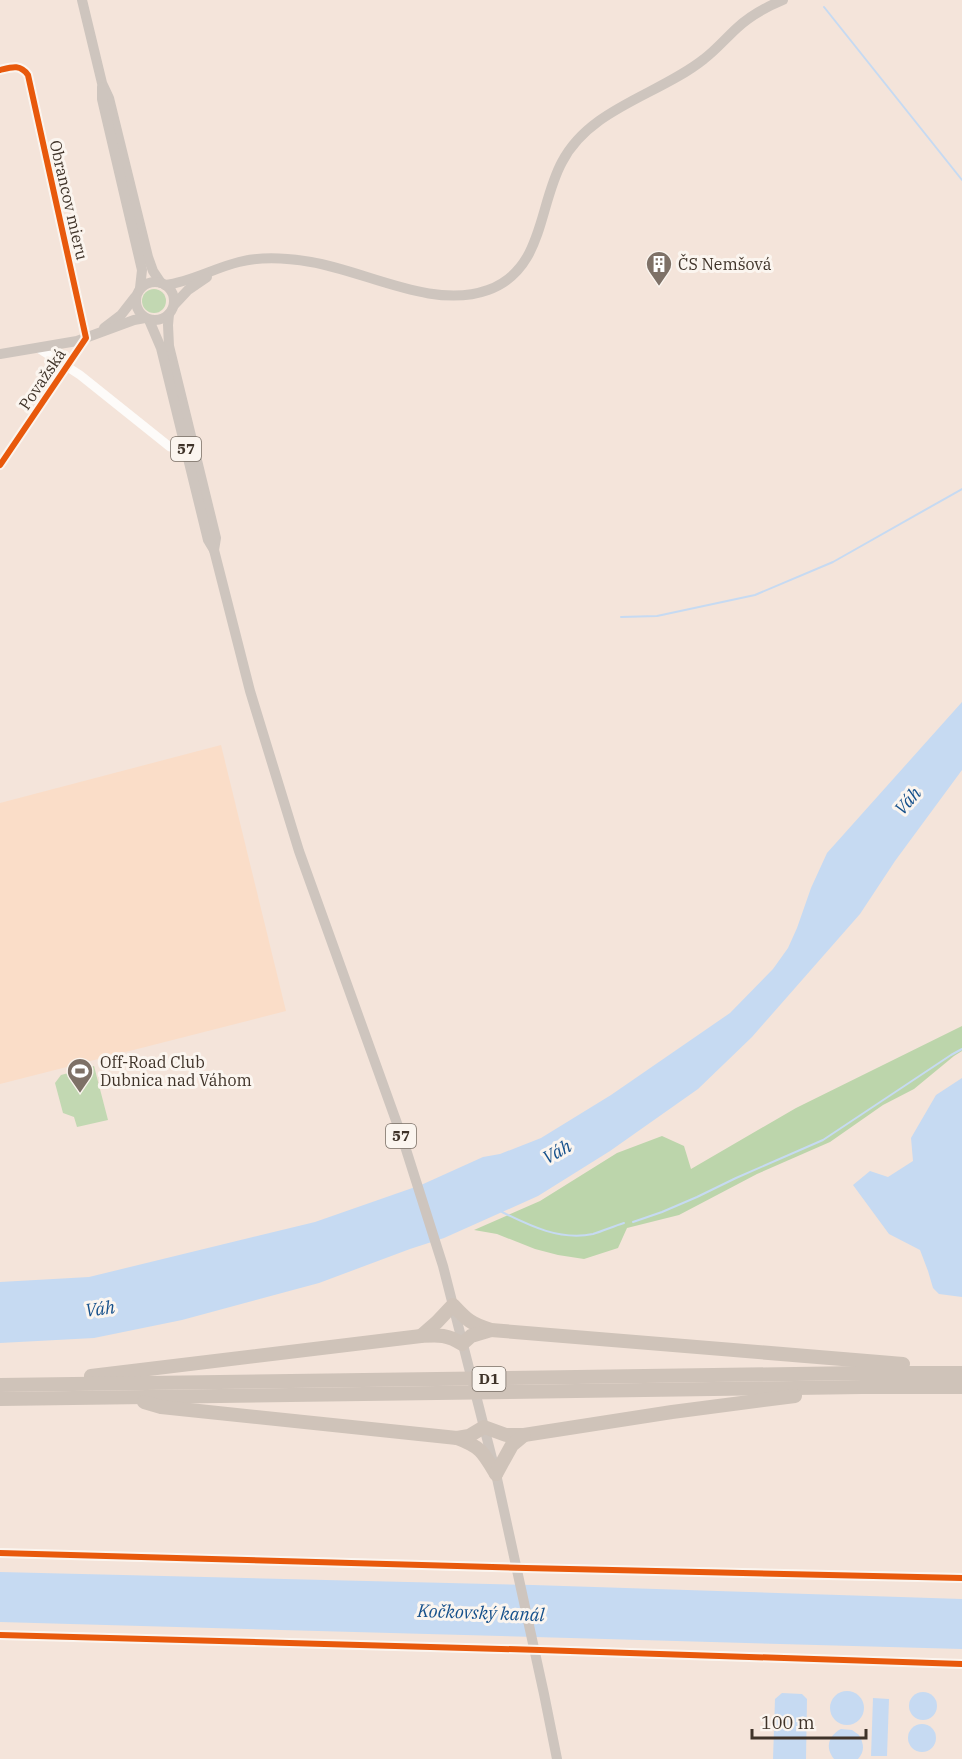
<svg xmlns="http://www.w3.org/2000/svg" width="962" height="1759" viewBox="0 0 962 1759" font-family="'IBM Plex Serif',serif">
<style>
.built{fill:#faddc8}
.green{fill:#c2d8b2}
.forest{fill:#bcd5ab}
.water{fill:#c6daf2}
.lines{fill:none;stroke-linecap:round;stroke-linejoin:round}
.stream{stroke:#c6daf2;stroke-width:2}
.minor{stroke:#fdfbf9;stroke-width:9}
.major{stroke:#cec5be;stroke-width:10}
.highway{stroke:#cfc3b9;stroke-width:14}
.cycleway-casing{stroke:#fbf5ef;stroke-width:10}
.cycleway{stroke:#e8590c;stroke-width:6}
.labels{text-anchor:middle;stroke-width:6;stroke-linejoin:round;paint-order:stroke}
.shield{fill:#fbf5ef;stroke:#776d64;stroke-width:1.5}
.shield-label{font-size:15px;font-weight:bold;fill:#3f3329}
.street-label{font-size:16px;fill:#3f3329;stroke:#fbf5ef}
.poi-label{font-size:16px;fill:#3f3329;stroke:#fbf5ef;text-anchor:start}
.water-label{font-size:18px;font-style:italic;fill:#15508b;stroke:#fbf5ef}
</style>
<rect width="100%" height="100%" fill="#f4e4da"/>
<!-- built -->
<path class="built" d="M221 745 286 1011 0 1084V803Z"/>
<!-- green -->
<g class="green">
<circle cx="154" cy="301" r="12"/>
<path d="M94 1066 108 1120 77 1127 74 1117 63 1113 55 1083 61 1075Z"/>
</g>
<!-- forest -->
<path class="forest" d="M962 1026V1051L954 1056 914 1089 883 1105 830 1142 757 1174 679 1215 627 1228 618 1248 584 1259 558 1255 535 1249 497 1234 474 1230 540 1201 617 1153 662 1136 684 1146 691 1169 796 1108Z"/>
<!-- water -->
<g class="water">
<path d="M962 702V770L895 861 860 914 752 1037 698 1089 610 1151 538 1196 444 1238 410 1249 319 1283 182 1320 94 1338 0 1343V1282L89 1277 315 1222 421 1185 483 1157 500 1154 541 1138 611 1095 730 1013 773 969 788 948 797 928 811 888 827 853Z"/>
<path d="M962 1078V1297L939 1294 933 1288 928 1271 920 1250 889 1234 853 1185 870 1171 888 1177 913 1161 911 1138 936 1095Z"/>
<path d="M0 1572 533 1585 962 1599V1649L0 1622Z"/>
<circle cx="847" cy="1708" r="17"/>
<circle cx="923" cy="1706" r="14"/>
<path d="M782 1693 802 1694 807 1699 806 1759H773L775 1699Z"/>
<path d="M873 1698 889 1699 887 1756H871Z"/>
<circle cx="922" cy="1738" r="14"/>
<path d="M841 1729 852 1730 859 1735C864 1744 865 1751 858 1759H834C825 1748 828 1736 841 1729Z"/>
</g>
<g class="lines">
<!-- stream -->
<g class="stream">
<path d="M824 7 962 180"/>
<path d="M621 617 657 616 755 595 833 562 962 489"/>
<path d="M502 1212C530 1226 561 1241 593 1234 603 1231 614 1226 624 1223"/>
<path d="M633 1222 662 1212 697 1197 736 1178 823 1140 951 1055 962 1049"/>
</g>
<!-- minor -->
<g class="minor">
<path d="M0 70C12 67 20 64 28 75L86 338 0 465"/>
<path d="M38 348 80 375 170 447"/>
<path d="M0 1553 526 1568 962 1578"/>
<path d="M0 1635 540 1650 962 1664"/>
</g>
<!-- major -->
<g class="major">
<path d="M82 0 102 83 109 98 148 257 153 271 161 283"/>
<path d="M102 87V99L142 270 140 288"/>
<circle cx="155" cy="301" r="19"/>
<path d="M165 285C191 282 214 268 239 262 262 256 288 258 311 262 366 271 433 310 488 290 544 270 538 206 562 162 590 108 659 95 704 59 716 50 726 38 737 28 751 15 766 7 783 0"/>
<path d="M174 305 188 290 207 277"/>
<path d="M169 314 168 325 169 346 216 538 214 550"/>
<path d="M149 320 161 348 208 540 214 550 250 691 299 851 403 1140 443 1266 496 1474 544 1694 557 1759"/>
<path d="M104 328 121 315 135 297"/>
<path d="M0 354 77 341 134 320 145 318"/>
</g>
<!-- highway -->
<g class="highway">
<path d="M421 1336 437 1322 453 1305C467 1320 471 1324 491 1330L903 1364"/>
<path d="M91 1376 421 1336C438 1335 447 1334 462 1344L471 1336 491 1330"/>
<path d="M0 1385 861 1373H962"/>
<path d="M0 1399 862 1387H962"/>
<path d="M144 1402 161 1407 457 1438C481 1447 483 1452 496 1474"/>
<path d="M457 1438 469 1436 484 1427 506 1435H524L672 1412 795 1396"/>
<path d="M496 1474 512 1445 524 1435"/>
</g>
<!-- cycleway casing -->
<g class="cycleway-casing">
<g id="cycleway">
<path d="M0 70C12 67 20 64 28 75L86 338 0 465"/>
<path d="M0 1553 526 1568 962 1578"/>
<path d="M0 1635 540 1650 962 1664"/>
</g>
</g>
<!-- cycleway -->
<use href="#cycleway" class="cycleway"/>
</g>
<!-- icons -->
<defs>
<g id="building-pin" transform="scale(1.35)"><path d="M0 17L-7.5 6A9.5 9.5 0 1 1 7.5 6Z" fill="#7e7167" stroke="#fbf5ef"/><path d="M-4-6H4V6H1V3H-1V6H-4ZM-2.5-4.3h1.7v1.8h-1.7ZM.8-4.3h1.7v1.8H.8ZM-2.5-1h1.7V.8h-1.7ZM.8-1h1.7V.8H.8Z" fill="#fff"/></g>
<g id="stadium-pin" transform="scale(1.35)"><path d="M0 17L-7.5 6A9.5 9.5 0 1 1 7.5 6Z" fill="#7e7167" stroke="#fbf5ef"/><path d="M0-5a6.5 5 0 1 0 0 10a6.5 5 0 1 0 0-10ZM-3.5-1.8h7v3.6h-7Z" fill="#fff"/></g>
</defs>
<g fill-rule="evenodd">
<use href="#building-pin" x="659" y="264"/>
<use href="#stadium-pin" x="80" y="1071"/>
</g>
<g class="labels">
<!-- shield labels -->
<g class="shield">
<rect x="171" y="437" width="30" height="24" rx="4.5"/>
<rect x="386" y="1124" width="30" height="24" rx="4.5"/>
<rect x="472.5" y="1367" width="33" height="24" rx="4.5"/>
</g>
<g class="shield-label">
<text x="186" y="454">57</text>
<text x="401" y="1141">57</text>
<text x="489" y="1384">D1</text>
</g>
<!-- street labels -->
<g class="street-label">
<text transform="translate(69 200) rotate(77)" y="6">Obrancov mieru</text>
<text transform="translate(42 379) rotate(-56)" y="6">Považská</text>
</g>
<!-- poi labels -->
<g class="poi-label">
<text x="678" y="270">ČS Nemšová</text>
<text x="100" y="1068">Off-Road Club<tspan x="100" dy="18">Dubnica nad Váhom</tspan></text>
</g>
<!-- water labels -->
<g class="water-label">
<text transform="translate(908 801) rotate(-49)" y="6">Váh</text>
<text transform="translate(557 1152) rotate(-29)" y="6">Váh</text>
<text transform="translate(100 1309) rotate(-7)" y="6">Váh</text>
<text transform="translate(481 1613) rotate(2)" y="6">Kočkovský kanál</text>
</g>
</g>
<!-- scale -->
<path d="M752 1729v9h114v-9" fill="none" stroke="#3f3329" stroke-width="3"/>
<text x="761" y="1729" font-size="18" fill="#3f3329" stroke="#fbf5ef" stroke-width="4.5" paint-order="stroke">100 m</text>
</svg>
